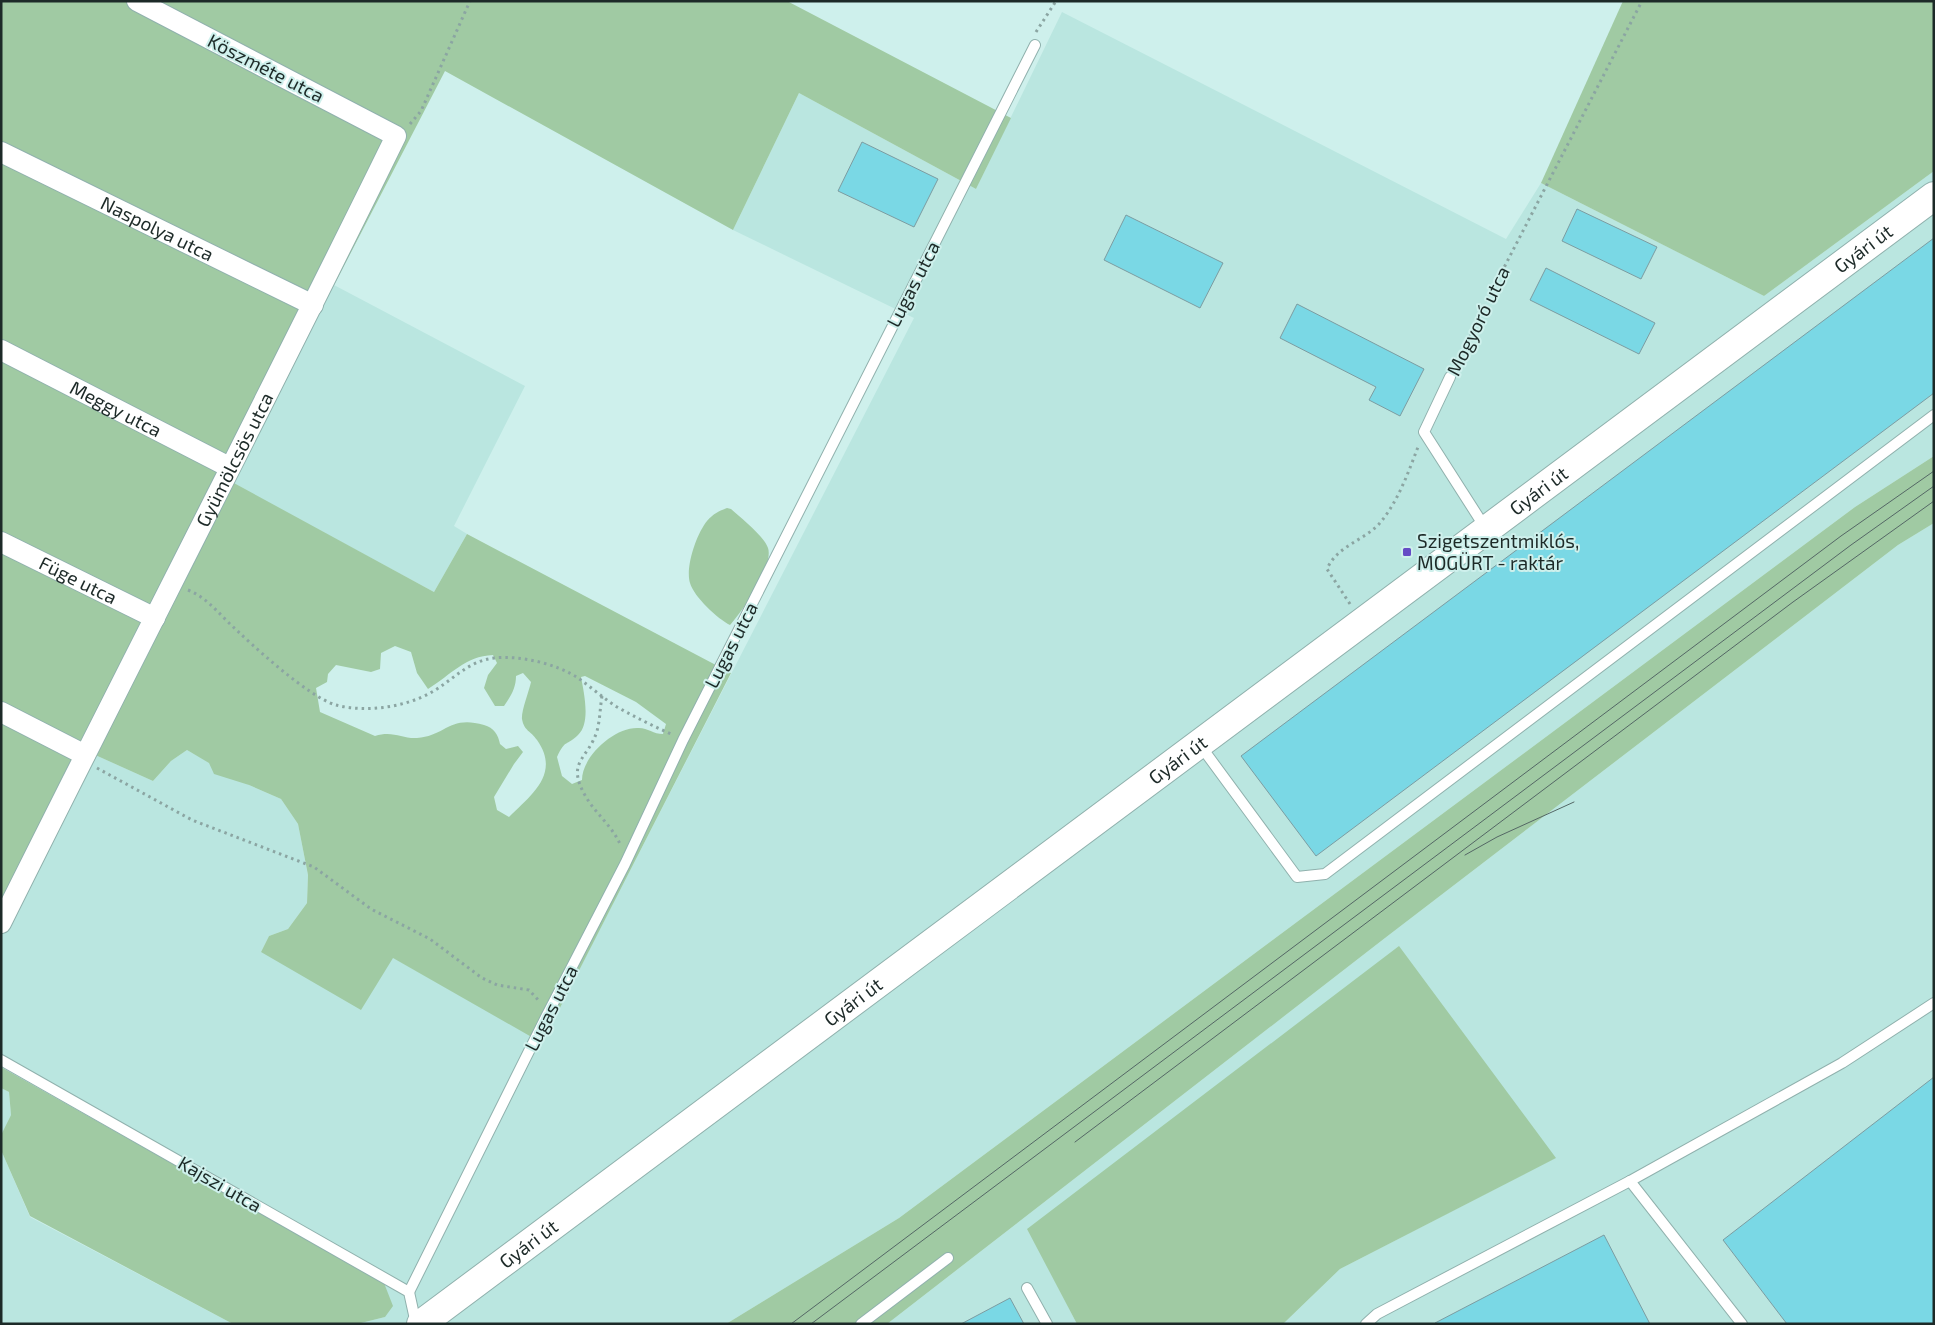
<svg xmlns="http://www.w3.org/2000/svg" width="1935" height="1325" viewBox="0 0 1935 1325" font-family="'Exo 2',sans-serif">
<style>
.built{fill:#bae6e0}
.green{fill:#a0caa3;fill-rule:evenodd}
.building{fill:#7ad8e5;stroke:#7c9ca1}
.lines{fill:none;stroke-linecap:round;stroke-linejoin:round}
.lane-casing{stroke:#90b1ad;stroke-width:12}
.street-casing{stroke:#90b1ad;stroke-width:22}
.secondary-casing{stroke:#90b1ad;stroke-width:30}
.path{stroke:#8ba5a2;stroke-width:3;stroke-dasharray:2.5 4;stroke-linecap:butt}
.lane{stroke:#fff;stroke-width:10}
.street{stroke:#fff;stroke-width:20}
.secondary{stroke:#fff;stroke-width:28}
.tram{stroke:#546765;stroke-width:1}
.poi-dot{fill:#654cc5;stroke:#cef0ec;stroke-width:2}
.labels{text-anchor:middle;stroke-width:4;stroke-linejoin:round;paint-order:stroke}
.street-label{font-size:19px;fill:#1d2a28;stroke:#cef0ec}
.poi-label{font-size:19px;fill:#1d2a28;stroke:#cef0ec;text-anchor:start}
</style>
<rect width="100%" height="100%" fill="#cef0ec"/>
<!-- built -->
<g class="built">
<path d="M1062 12 1506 239 1541 183 1764 296 1934 171V456L1855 507 899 1218 726 1324H357L385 1317 384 1283 1 1067V934L93 754 153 781 171 761 187 750 249 785 281 799 298 824 308 875 307 903 288 929 269 936 261 952 392 957 542 1042 914 318 733 230 799 93 976 189Z"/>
<path d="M334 285 525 386 454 526 467 534 434 592 232 483Z"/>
<path d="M1934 523V1324H1283L1340 1269 1555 1158 1028 1229 1077 1324H887L1385 938 1898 545Z"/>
<path d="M1 1088 9 1092 11 1115 1 1135Z"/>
<path d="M1 1150 30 1217 233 1324H1Z"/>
</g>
<!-- green -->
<g class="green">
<path d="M1 1H787L1011 118 976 189 799 93 733 230 445 71 232 482 434 592 467 534 731 673 542 1043 393 958 361 1010 261 952 269 936 288 929 307 903 308 875 298 824 281 799 249 785 214 774 209 763 187 750 171 761 153 781 93 754 1 934ZM395 646 411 652 417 673 428 689C451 675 465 656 493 655L497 663 488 675 484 688 495 706H504C511 696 516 688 516 676L523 673 531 682C529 691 521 712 522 719 524 731 531 731 537 740 561 774 531 795 509 817L497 810 494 797 514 764 523 752 518 746 506 749 500 744C498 734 494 728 484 725 449 715 446 736 417 738 402 739 393 730 375 736L320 712 316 688 327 682 328 674 336 665 371 672 380 669 381 653ZM585 676 636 702 666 724 663 734C653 734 647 727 637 728 613 728 582 757 582 780L572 784 562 776 557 757C566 738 566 747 578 735 591 723 584 693 581 677Z"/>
<path d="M1623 1H1934V171L1764 296 1541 183Z"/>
<path d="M1934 456V523L1898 545 1385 938 887 1324H726L899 1218 1855 507Z"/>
<path d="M727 508 731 509C741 518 764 536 768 548 774 565 742 612 730 625 718 619 694 597 690 583 685 567 697 533 707 521 713 514 719 511 727 508Z"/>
<path d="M1399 946 1556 1158 1340 1269 1283 1324H1077L1027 1229Z"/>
<path d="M1 1067 384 1283 393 1306 385 1317 357 1324H233L30 1216 1 1150V1135L11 1115 9 1092 1 1088Z"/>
</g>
<!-- building -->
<g class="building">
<path d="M862 142 938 179 914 227 838 191Z"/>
<path d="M1577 209 1657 247 1641 279 1562 241Z"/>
<path d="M1126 215 1223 263 1200 308 1104 260Z"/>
<path d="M1934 238V393L1316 856 1241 756Z"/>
<path d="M1546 268 1655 323 1639 354 1530 300Z"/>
<path d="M1297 304 1424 369 1400 416 1369 400 1376 387 1280 338Z"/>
<path d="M1934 1077V1324H1787L1723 1240Z"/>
<path d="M1604 1235 1650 1324H1436L1435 1323Z"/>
<path d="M1010 1298 1024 1324H961Z"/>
</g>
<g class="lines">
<!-- lane casing -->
<g class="lane-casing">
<g id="lane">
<path d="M1450 377 1424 432 1486 529"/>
<path d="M1200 745 1297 877 1325 874 1934 415"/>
<path d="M1 1060 409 1292 416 1324"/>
<path d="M1630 1181 1742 1324"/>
<path d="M1027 1288 1047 1324"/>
<path d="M409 1292 546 1017 625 864 683 740 1035 45"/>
<path d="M861 1324 948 1258"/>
<path d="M1366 1324 1377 1314 1630 1181 1842 1063 1934 1003"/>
</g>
</g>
<!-- street casing -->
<g class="street-casing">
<g id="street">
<path id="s1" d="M1 152 313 305"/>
<path id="s2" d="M1 350 229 467"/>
<path id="s3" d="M1 542 155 618"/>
<path d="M1 712 85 755"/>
<path id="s4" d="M1 923C132 660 267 399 396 136L137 1"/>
</g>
</g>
<!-- secondary casing -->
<g class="secondary-casing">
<g id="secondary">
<path id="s5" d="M421 1324 1934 196"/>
</g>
</g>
<!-- path -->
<g class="path">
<path d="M1036 32 1056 1"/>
<path d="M410 124 421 111 470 1"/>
<path d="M1456 366 1496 283 1642 1"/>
<path d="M188 590C205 597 216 610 229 623 251 644 308 697 336 705 366 713 406 707 432 692 453 680 468 661 494 658 520 655 557 664 578 678 591 687 603 698 617 707 635 717 653 726 671 734"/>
<path d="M1350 604 1327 569C1337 546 1363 541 1379 524 1398 502 1408 473 1418 447"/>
<path d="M602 696C600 708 600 720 597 731 588 760 565 761 586 797 596 814 612 826 620 844"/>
<path d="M97 768 192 820 314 867 371 909 430 939 482 978 497 985 529 990 540 1002"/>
</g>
<!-- lane -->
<use href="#lane" class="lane"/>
<!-- street -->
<use href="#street" class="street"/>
<!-- secondary -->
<use href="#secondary" class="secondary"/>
<!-- tram -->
<g class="tram">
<path d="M1465 855 1497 837 1574 802"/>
<path d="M1075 1142 1793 602 1934 501"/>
<path d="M791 1324 1841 536 1934 471"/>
<path d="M811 1324 1851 545 1934 486"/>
</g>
</g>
<!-- markers -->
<rect class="poi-dot" x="1402" y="547" width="10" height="10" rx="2.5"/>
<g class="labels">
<!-- street labels -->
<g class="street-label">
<text transform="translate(266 68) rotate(27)" y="7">Köszméte utca</text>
<text dy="7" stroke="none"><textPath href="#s1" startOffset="174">Naspolya utca</textPath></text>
<text dy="7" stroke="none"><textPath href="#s5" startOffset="1799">Gyári út</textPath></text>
<text transform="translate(913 284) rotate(-63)" y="7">Lugas utca</text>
<text transform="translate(1478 321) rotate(-64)" y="7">Mogyoró utca</text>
<text dy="7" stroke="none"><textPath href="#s2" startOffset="129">Meggy utca</textPath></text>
<text dy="7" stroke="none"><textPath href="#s4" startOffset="519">Gyümölcsös utca</textPath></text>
<text dy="7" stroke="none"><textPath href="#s5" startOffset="1394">Gyári út</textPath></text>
<text dy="7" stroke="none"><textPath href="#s3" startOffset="86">Füge utca</textPath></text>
<text transform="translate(731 645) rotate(-63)" y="7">Lugas utca</text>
<text dy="7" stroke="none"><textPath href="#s5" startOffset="944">Gyári út</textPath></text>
<text dy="7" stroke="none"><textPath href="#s5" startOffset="539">Gyári út</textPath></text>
<text transform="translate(551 1008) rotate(-63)" y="7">Lugas utca</text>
<text transform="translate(220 1184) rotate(30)" y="7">Kajszi utca</text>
<text dy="7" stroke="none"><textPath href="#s5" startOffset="134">Gyári út</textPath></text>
</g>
<!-- poi labels -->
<g class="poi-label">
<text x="1417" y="548">Szigetszentmiklós,<tspan x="1417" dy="22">MOGÜRT - raktár</tspan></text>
</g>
</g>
<!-- border -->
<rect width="1935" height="1325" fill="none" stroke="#1d2a28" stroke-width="5"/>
</svg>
